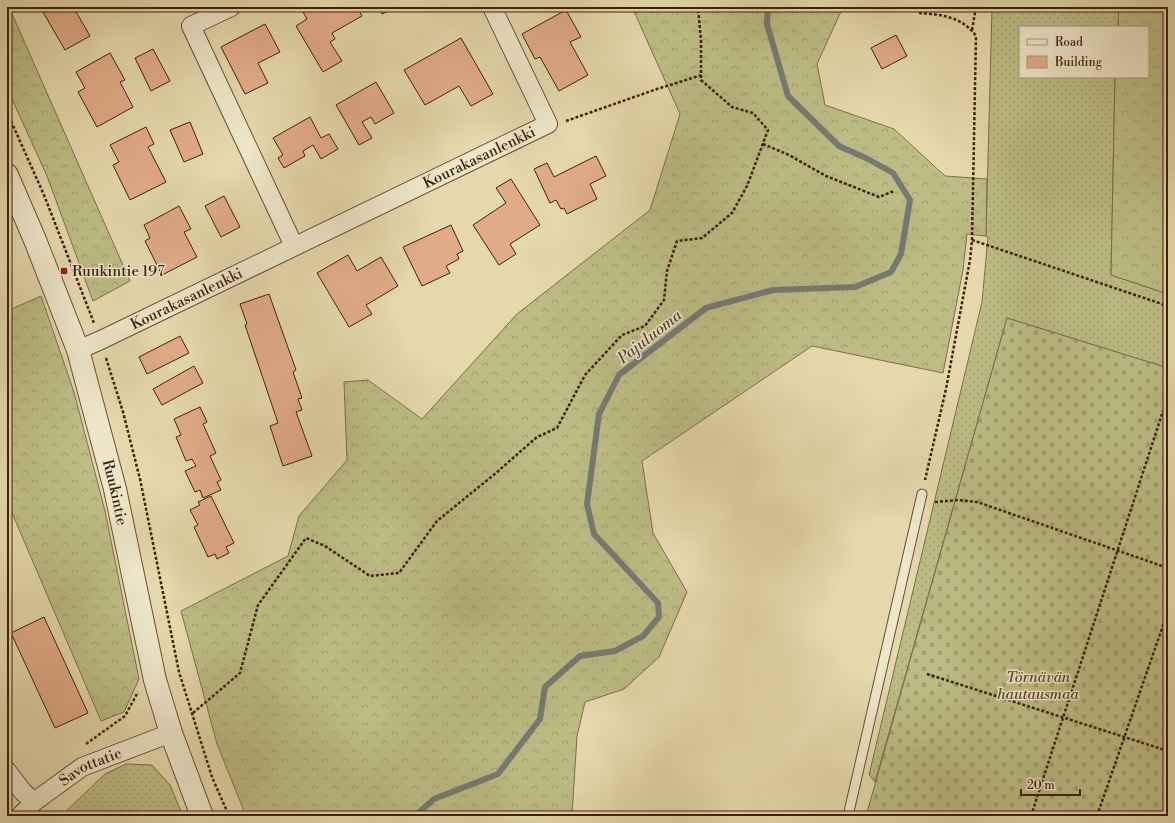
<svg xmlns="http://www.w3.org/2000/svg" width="1175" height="823" viewBox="0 0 1175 823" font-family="'Libre Bodoni',serif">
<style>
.grass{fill:url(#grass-dots);stroke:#7e6e4a}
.forest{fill:url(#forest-crowns);stroke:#7e6e4a}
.cemetery{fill:url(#cemetery-stones);stroke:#7e6e4a}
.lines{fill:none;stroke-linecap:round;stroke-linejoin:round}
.stream{stroke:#767a73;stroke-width:6}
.building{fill:#e1ab88;stroke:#411f10}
.service-casing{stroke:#6a4d37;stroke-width:11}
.minor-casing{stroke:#6a4d37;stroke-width:20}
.tertiary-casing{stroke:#6a4d37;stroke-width:24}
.path{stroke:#411f10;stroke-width:2.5;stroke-dasharray:3 2;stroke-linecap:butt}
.service{stroke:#ede6c9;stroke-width:9}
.minor{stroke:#ede6c9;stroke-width:18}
.tertiary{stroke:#ede6c9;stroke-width:22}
.poi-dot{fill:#8f2418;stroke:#ede6c9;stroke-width:1.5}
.labels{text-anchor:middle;stroke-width:3;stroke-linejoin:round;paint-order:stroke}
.street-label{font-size:15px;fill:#411f10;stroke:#ede6c9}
.poi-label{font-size:15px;fill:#411f10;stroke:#ede6c9;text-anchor:start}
.park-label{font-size:15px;font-style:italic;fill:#60462d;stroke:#ede6c9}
.water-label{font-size:16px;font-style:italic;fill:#574539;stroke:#ede6c9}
</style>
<defs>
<pattern id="grass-dots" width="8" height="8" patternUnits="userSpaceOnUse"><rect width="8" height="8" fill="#bcbc84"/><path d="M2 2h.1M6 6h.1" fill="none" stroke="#a3a171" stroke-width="1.8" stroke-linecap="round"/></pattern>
<pattern id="forest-crowns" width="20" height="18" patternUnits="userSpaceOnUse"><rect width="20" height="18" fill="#bcbc84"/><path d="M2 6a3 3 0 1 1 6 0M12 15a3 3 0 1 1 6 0" fill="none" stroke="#a3a171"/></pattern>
<pattern id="cemetery-stones" width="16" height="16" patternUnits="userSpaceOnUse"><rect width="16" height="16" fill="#bcbc84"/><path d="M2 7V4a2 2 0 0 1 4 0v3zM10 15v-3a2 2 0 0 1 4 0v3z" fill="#a3a171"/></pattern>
</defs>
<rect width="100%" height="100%" fill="#e4d8ac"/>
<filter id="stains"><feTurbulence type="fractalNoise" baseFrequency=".005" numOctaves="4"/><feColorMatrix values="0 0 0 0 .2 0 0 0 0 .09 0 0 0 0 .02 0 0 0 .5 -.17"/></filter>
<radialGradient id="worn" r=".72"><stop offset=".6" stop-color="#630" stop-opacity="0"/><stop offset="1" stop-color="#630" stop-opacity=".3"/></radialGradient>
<!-- grass -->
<g class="grass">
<path d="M992 7H1119L1118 27H1020V77H1115L1111 275 1168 294V368L1007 318 875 782 869 775 982 302 988 237 986 236Z"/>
<path d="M126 764 152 765 170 785 183 816H61L105 774Z"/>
</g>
<!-- forest -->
<g class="forest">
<path d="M7 7H9L130 281 93 301 47 176 7 88Z"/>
<path d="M632 7H843L817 64 825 105 894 129 945 176 987 179 986 236 967 234 963 270 943 373 812 346 642 461 653 533 687 592 659 657 624 689 585 702 577 736 572 816H246L217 744 181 611 288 556 299 516 347 460 344 382 368 380 422 419 517 314 650 210 680 114Z"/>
<path d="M1119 7H1168V294L1111 275 1115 77H1148V27H1118Z"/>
<path d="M41 296 74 392 105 511 139 679 124 712 101 721 7 501V311Z"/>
</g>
<!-- cemetery -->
<path class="cemetery" d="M1007 318 1168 368V816H866Z"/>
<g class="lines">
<!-- stream -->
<path class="stream" d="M415 816 434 799 498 774 540 719 545 687 580 656 615 651 643 636 659 617 658 603 594 534 587 504 599 414 619 375 706 308 773 290 855 287 891 272 901 254 910 200 893 173 868 159 839 146 788 96 767 24 768 7"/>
</g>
<!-- building -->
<g class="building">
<path d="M40 7H81L75 10 90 36 65 50Z"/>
<path d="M300 7H357L362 16 332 33 335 39 330 42 342 61 323 72 296 26 307 19Z"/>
<path d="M379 7H391L392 9 382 14Z"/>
<path d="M518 7H530L520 12Z"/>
<path d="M948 7H959L950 12Z"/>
<path d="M566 10 581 37 570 42 588 75 559 91 540 57 535 59 522 34Z"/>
<path d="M265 24 280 52 258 63 268 83 245 94 221 47Z"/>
<path d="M896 35 907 56 882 69 871 48Z"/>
<path d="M461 38 493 94 471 106 459 86 425 105 404 70Z"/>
<path d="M153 49 170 81 151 91 135 58Z"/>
<path d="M110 53 125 80 120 82 133 107 97 127 78 92 85 88 76 72Z"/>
<path d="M376 82 394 113 375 124 371 117 362 122 372 138 359 145 336 105Z"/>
<path d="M310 117 321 138 329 134 338 149 321 159 313 145 303 151 305 156 284 168 278 158 283 155 273 138Z"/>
<path d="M190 122 203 154 184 162 170 130Z"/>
<path d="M146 127 154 144 148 147 166 182 130 200 113 165 119 162 110 145Z"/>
<path d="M596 156 606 176 590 184 597 199 567 214 564 208 561 209 556 200 550 203 534 169 547 163 554 177Z"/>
<path d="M511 179 540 225 510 244 516 254 499 265 473 225 506 203 496 188Z"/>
<path d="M224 196 240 227 221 237 205 206Z"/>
<path d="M179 206 191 229 184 232 197 257 162 275 145 241 150 238 144 225Z"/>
<path d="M451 225 463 251 457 254 459 259 446 266 450 273 422 286 403 247Z"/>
<path d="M348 255 357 271 381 257 398 286 366 305 372 314 349 327 317 273Z"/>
<path d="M269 294 296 370 293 372 302 398 298 399 302 410 296 412 312 456 283 466 270 426 278 423 245 325 247 324 240 304Z"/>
<path d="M180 336 189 353 147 374 139 357Z"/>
<path d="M194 366 203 383 162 405 153 389Z"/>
<path d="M200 407 207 422 203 424 216 453 210 456 221 480 217 482 221 490 203 498 200 490 195 492 185 471 196 466 192 459 186 461 176 437 181 435 174 419Z"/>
<path d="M211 496 234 543 226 547 229 553 217 559 215 554 208 557 194 527 198 525 190 510 200 505 198 502Z"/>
<path d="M44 617 88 713 55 728 11 633Z"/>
</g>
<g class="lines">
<!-- service casing -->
<g class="service-casing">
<path id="service" d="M848 816 922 494"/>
</g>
<!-- minor casing -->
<g class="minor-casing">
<g id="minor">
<path d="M231 7 191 26 294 246"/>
<path id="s1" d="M78 350 101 340 548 124 492 7"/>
<path d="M7 771 23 792 34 802"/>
<path id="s2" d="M20 816 34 802 82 767 171 733"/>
</g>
</g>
<!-- tertiary casing -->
<g class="tertiary-casing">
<g id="tertiary">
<path id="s3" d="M7 175 35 240 78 350 115 489 155 680 171 733 202 816"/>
</g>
</g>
<!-- path -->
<g class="path">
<path d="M919 13C940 14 963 17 976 36L972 240 970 260 946 389 925 480"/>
<path d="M972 30 976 7"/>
<path d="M7 112 44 195 94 323"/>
<path d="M566 121 657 89 702 75"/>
<path d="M7 129 13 126"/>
<path d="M763 144 789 155 826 176 879 197 894 191"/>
<path d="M972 240 1168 306"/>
<path d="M106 358 123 412 140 479 179 672 212 777 229 816"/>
<path d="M935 502 958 500 977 502 1168 568"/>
<path d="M927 674 1168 751"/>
<path d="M193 713 240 673 258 605 306 538 325 546 370 576 399 573 437 521 496 473 537 437 557 428 585 375 622 335 645 326 664 300 667 271 677 241 702 238 732 213 747 186 768 130 753 113 732 107 701 80V41L698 7"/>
<path d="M86 744 125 716 138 692"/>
<path d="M1031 816 1163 411"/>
<path d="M1097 816 1168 611"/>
</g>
<!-- service -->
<use href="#service" class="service"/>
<!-- minor -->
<use href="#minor" class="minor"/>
<!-- tertiary -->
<use href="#tertiary" class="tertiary"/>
</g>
<!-- markers -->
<rect class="poi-dot" x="60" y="267" width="8" height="8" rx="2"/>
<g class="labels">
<!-- street labels -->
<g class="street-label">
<text dy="5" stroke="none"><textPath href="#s1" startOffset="445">Kourakasanlenkki</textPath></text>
<text dy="5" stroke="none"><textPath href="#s1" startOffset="120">Kourakasanlenkki</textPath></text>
<text dy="5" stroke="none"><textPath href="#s3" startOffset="336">Ruukintie</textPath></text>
<text dy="5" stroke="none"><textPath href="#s2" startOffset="87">Savottatie</textPath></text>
</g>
<!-- poi labels -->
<g class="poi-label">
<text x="72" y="276">Ruukintie 197</text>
</g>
<!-- park labels -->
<g class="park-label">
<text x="1038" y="682">Törnävän<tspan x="1038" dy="17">hautausmaa</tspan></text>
</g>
<!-- water labels -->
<g class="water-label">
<text transform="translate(649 336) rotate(-38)" y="6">Pajuluoma</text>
</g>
</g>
<!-- margin -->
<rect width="1175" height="823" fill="none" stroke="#e4d8ac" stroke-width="24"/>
<rect x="8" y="8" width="1159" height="807" fill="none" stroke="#411f10" stroke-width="2"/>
<rect x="12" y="12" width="1151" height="799" fill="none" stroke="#411f10"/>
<!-- legend -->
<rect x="1019" y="26" width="130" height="52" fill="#ede6c9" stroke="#a8967f"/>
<rect x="1027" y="39" width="20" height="6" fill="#ede6c9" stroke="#a8967f"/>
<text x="1055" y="46" font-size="12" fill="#411f10">Road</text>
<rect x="1027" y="56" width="20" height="12" fill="#e1ab88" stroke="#a8967f"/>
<text x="1055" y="66" font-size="12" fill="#411f10">Building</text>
<!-- scale -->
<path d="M1021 789v6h59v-6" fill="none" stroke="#411f10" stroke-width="2"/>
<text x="1027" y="789" font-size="12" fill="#411f10" stroke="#ede6c9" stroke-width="3" paint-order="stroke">20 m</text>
<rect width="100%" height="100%" filter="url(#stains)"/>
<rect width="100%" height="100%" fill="url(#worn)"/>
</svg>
